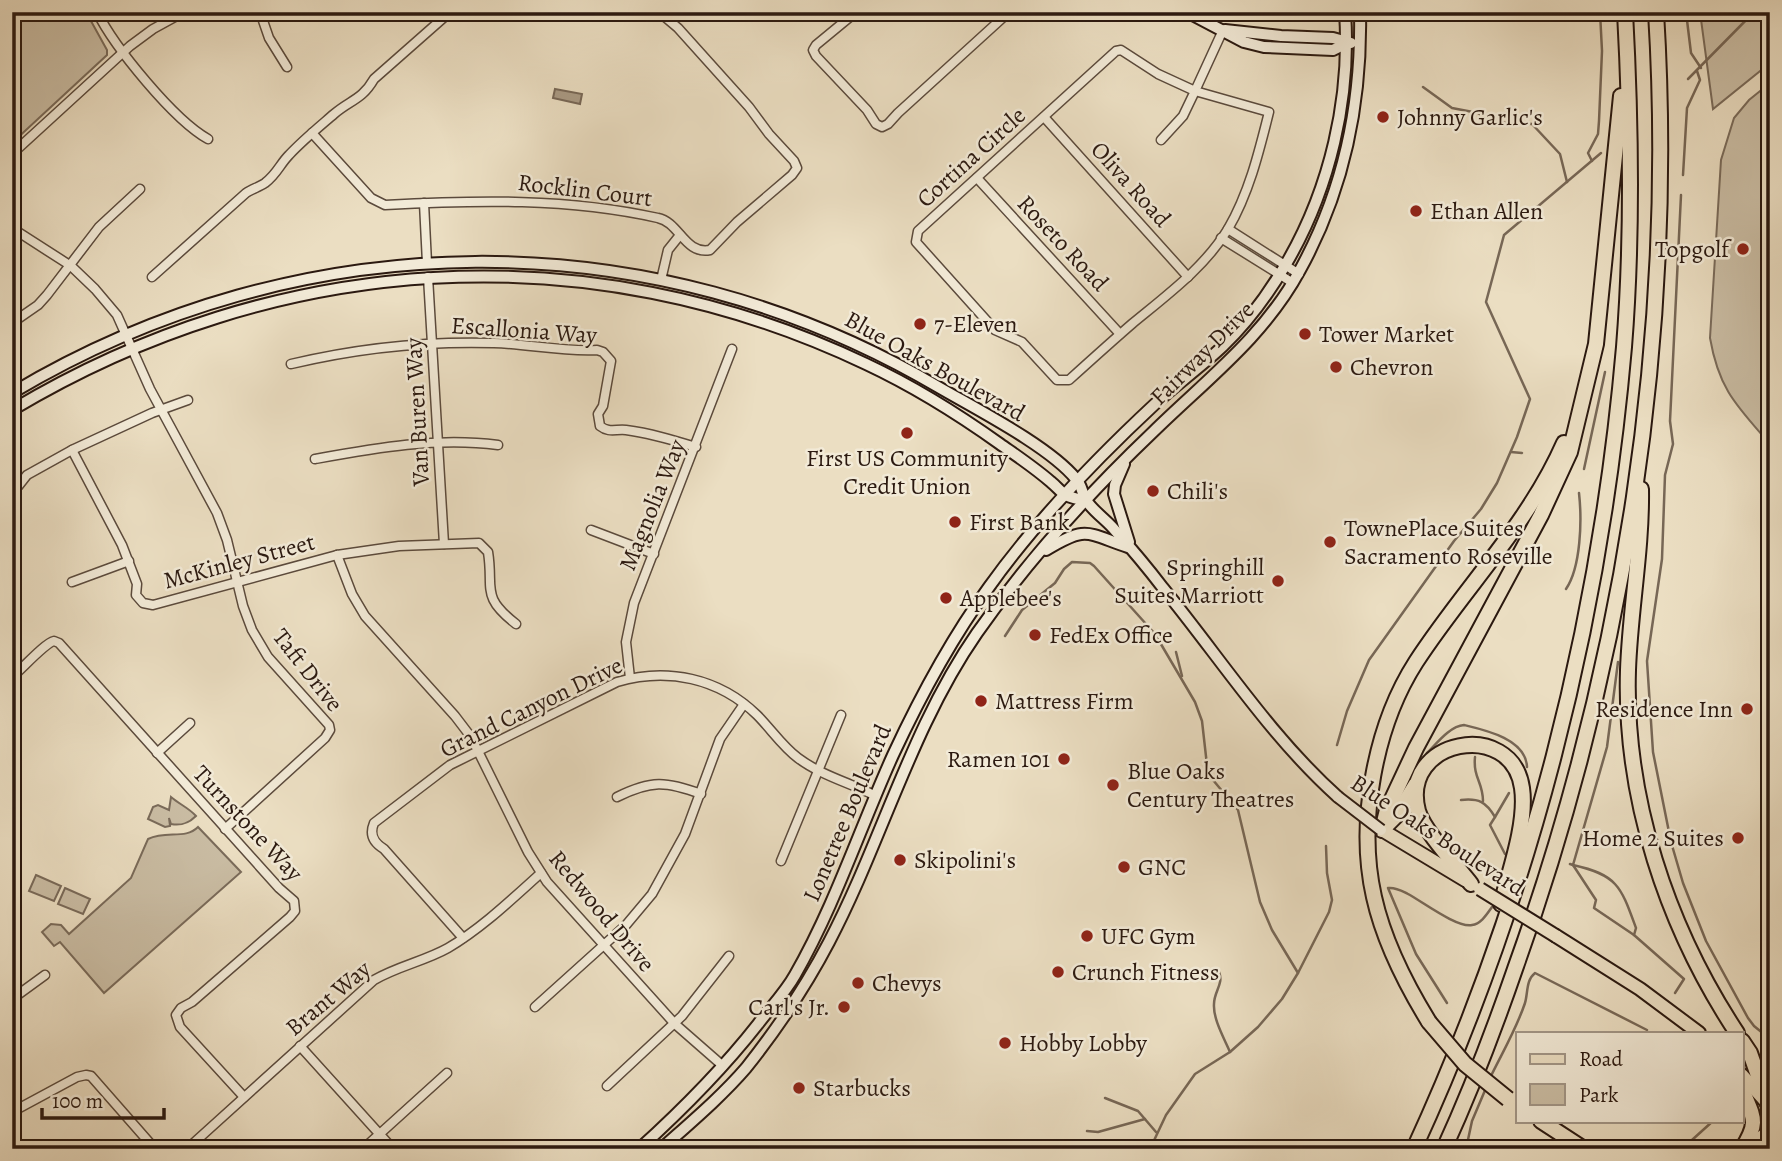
<svg xmlns="http://www.w3.org/2000/svg" width="1782" height="1161" viewBox="0 0 1782 1161" font-family="Alegreya,serif">
<style>
.green{fill:#cabda4;stroke:#7a6b5a;stroke-width:2}
.water{fill:#aa9b85;stroke:#776756;stroke-width:2}
.lines{fill:none;stroke-linecap:round;stroke-linejoin:round}
.stream{stroke:#776756;stroke-width:2.5}
.street-casing{stroke:#5b4a3c;stroke-width:11}
.secondary-casing{stroke:#2b1910;stroke-width:14}
.primary-casing{stroke:#2b1910;stroke-width:16}
.highway-casing{stroke:#2b1910;stroke-width:18}
.street{stroke:#f2ead7;stroke-width:8}
.secondary{stroke:#f2ead7;stroke-width:10}
.primary{stroke:#ebdec2;stroke-width:12}
.highway{stroke:#ebdec2;stroke-width:14}
.secondary-bridge-casing{stroke:#2b1910;stroke-width:14;stroke-linecap:butt}
.primary-bridge-casing{stroke:#2b1910;stroke-width:16;stroke-linecap:butt}
.highway-bridge-casing{stroke:#2b1910;stroke-width:18;stroke-linecap:butt}
.secondary-bridge{stroke:#f2ead7;stroke-width:10}
.primary-bridge{stroke:#ebdec2;stroke-width:12}
.highway-bridge{stroke:#ebdec2;stroke-width:14}
.poi-dot{fill:#8f2418;stroke:#f2ead7;stroke-width:2.5}
.labels{text-anchor:middle;stroke-width:5;stroke-linejoin:round;paint-order:stroke}
.poi-label{font-size:24px;fill:#2b1910;stroke:#f2ead7;text-anchor:start}
.street-label{font-size:24px;fill:#2b1910;stroke:#f2ead7}
</style>
<rect width="100%" height="100%" fill="#ebdec2"/>
<filter id="stains"><feTurbulence type="fractalNoise" baseFrequency=".00286" numOctaves="4"/><feColorMatrix values="0 0 0 0 .2 0 0 0 0 .09 0 0 0 0 .02 0 0 0 .5 -.17"/></filter>
<radialGradient id="worn" r=".72"><stop offset=".6" stop-color="#630" stop-opacity="0"/><stop offset="1" stop-color="#630" stop-opacity=".3"/></radialGradient>
<!-- green -->
<g class="green">
<path d="M12 12H86L107 50V55L12 143Z"/>
<path d="M1700 12H1770V63L1713 109Z"/>
<path d="M1770 83V444C1737 406 1719 390 1710 338L1721 160 1734 118 1749 100Z"/>
<path d="M171 797C179 804 189 808 196 816 189 823 182 826 171 824L169 818 170 826 165 827 148 819 153 807 158 805 169 810Z"/>
<path d="M198 827 241 872 104 993 60 942 54 946 42 932 51 924 61 925 69 934 131 878 148 839C167 830 185 840 198 827Z"/>
<path d="M36 875 61 886 54 901 29 891Z"/>
<path d="M65 888 90 899 83 914 58 904Z"/>
</g>
<!-- water -->
<path class="water" d="M555 89 582 94 580 104 553 98Z"/>
<g class="lines">
<!-- stream -->
<g class="stream">
<path d="M1686 12 1691 53 1701 68"/>
<path d="M1688 79 1754 12"/>
<path d="M1423 87 1452 108 1478 113 1491 122 1532 124 1560 154 1567 182"/>
<path d="M1592 161 1588 153 1598 134 1599 121 1602 51 1600 12"/>
<path d="M1683 175 1687 108 1700 80 1697 71"/>
<path d="M1681 195 1670 421 1673 444 1665 475 1662 559 1647 661 1653 752 1671 842 1683 883 1706 941 1748 1018 1754 1026 1770 1039"/>
<path d="M1511 452 1522 453"/>
<path d="M1584 469 1605 372"/>
<path d="M1566 589C1581 567 1582 520 1579 493"/>
<path d="M1005 636 1022 610 1055 583 1064 569 1072 562 1090 563 1094 566 1155 634 1195 702 1202 721 1208 774 1238 810 1260 902 1272 930 1298 973"/>
<path d="M1176 652 1182 676"/>
<path d="M1337 745 1347 711 1369 660 1454 541 1481 509 1497 483 1517 437 1530 399 1486 302 1504 235 1601 153"/>
<path d="M1427 753C1437 743 1450 726 1464 725 1485 730 1526 739 1527 767"/>
<path d="M1475 757C1473 778 1483 782 1483 801"/>
<path d="M1461 800C1479 798 1486 802 1495 817L1490 825 1505 854"/>
<path d="M1495 817 1509 793"/>
<path d="M1570 864 1573 865 1607 747 1618 662"/>
<path d="M1573 865 1596 900 1594 908 1634 935 1684 979 1675 993"/>
<path d="M1573 865C1618 875 1621 887 1636 928L1634 935"/>
<path d="M1214 969 1219 972C1224 984 1214 991 1214 1004 1213 1019 1224 1038 1230 1052"/>
<path d="M1447 1003 1416 954 1388 888C1396 887 1402 891 1408 894 1423 902 1457 928 1472 925 1481 924 1487 914 1492 907"/>
<path d="M1490 1078C1502 1053 1516 1030 1525 1003 1528 993 1526 980 1535 973L1647 1030"/>
<path d="M1105 1098 1138 1111 1156 1132"/>
<path d="M1087 1131 1098 1132 1145 1119"/>
<path d="M1690 1141 1696 1149"/>
<path d="M1150 1149 1166 1115 1195 1074 1230 1052 1258 1027 1282 999 1298 973 1329 912 1332 900 1327 873 1326 846"/>
<path d="M1466 1149 1472 1121 1486 1088"/>
<path d="M1682 1149 1713 1121"/>
</g>
<!-- street casing -->
<g class="street-casing">
<g id="street">
<path d="M97 12C115 48 174 120 208 139"/>
<path d="M260 12 269 38 287 67"/>
<path d="M856 12 816 45 813 50 816 56 867 110 876 124 882 127 888 124 898 113 1009 12"/>
<path d="M1044 117 1188 277"/>
<path d="M312 133 371 198 385 205C477 200 568 198 658 218 679 222 685 255 710 250L737 222 792 175 797 168 794 161 769 134 749 107 678 28 659 12"/>
<path d="M1161 140 1183 116 1195 91 1269 112C1259 152 1249 193 1228 229 1205 267 1167 295 1133 323 1111 342 1090 361 1069 380H1057L1022 342 995 330 916 242 918 231 1116 51 1121 50 1158 74 1195 91 1223 30"/>
<path d="M12 154 130 46 153 29 184 12"/>
<path d="M977 178 1120 334"/>
<path d="M424 203 427 263"/>
<path d="M12 228 71 266 95 289 117 315 150 389 217 513 227 540 243 606 252 630 268 657 329 725 330 730 325 738 225 829"/>
<path d="M1228 229 1299 274"/>
<path d="M1221 238 1293 283"/>
<path d="M152 277 246 193C252 189 259 187 265 183 277 174 280 164 289 155 303 140 319 127 334 114 350 100 362 100 374 79L450 12"/>
<path d="M428 277 444 544"/>
<path d="M661 280 668 250 680 235"/>
<path d="M12 323 38 305 47 295 99 227 140 189"/>
<path d="M291 364C358 348 426 341 494 343 528 344 563 352 597 350L603 352 611 361 603 406 598 414 600 426C609 433 615 429 626 430 650 433 673 440 696 447"/>
<path d="M72 450 122 545 137 584 136 595 143 603 153 605 337 555 399 546 479 543 488 552C494 589 480 596 516 624"/>
<path d="M315 459C376 448 436 437 498 445"/>
<path d="M12 494 27 475 72 450 152 413 188 400"/>
<path d="M591 530 654 554"/>
<path d="M337 555 352 594 365 616 455 716 471 737 528 852 547 882 675 1024 723 1066"/>
<path d="M72 582 129 561"/>
<path d="M12 677C22 669 45 643 54 641L59 643 279 888 294 901 295 911 290 917 192 1002 181 1008 176 1015 180 1027 244 1097"/>
<path d="M630 678 626 642 634 603 732 349"/>
<path d="M157 753 190 723"/>
<path d="M617 797C651 780 666 781 701 794"/>
<path d="M781 861 841 715"/>
<path d="M463 938 384 849C374 843 369 835 374 823L450 765 617 682C667 667 719 678 757 715 771 729 782 746 798 758 822 776 851 783 876 796"/>
<path d="M12 999 45 975"/>
<path d="M535 1007 626 925 652 894 685 834 720 739 744 704"/>
<path d="M300 1046 393 1149"/>
<path d="M607 1086 682 1016 729 956"/>
<path d="M12 1112 77 1077 86 1075 91 1076 155 1149"/>
<path d="M187 1149 374 980C398 966 425 961 448 948 482 928 512 899 541 873"/>
<path d="M363 1149 447 1073"/>
</g>
</g>
<!-- secondary casing -->
<g class="secondary-casing">
<g id="secondary">
<path d="M1187 12 1244 42 1264 47 1333 50 1347 43"/>
<path d="M1225 30 1281 36 1333 38 1351 43"/>
<path d="M12 393C300 221 651 217 940 388 978 410 1050 447 1076 479 1082 485 1082 494 1086 500 1092 510 1105 519 1113 528 1130 547 1147 567 1163 588 1221 659 1270 736 1338 797"/>
<path d="M12 410C276 252 587 231 866 364 913 386 958 414 1000 444 1017 456 1035 468 1051 482 1056 486 1059 490 1064 494 1070 498 1079 499 1086 501"/>
<path d="M1124 464 1115 485 1114 494 1129 542"/>
<path d="M1046 550C1087 525 1086 533 1128 547"/>
<path d="M639 1149C682 1110 722 1070 758 1024 770 1008 785 993 795 975 835 905 860 828 893 755 920 697 951 639 989 587 1036 521 1096 459 1155 404 1177 384 1202 366 1223 346 1248 322 1269 293 1286 264 1330 189 1351 98 1345 12"/>
<path d="M661 1149C690 1123 721 1097 746 1068 777 1029 806 986 829 942 882 841 911 728 977 633 1028 560 1089 493 1153 432 1206 380 1264 337 1300 270 1344 190 1362 103 1360 12"/>
</g>
</g>
<!-- primary casing -->
<g class="primary-casing">
<g id="primary">
<path d="M1382 830 1465 880"/>
<path d="M1556 936 1640 989 1699 1033"/>
<path d="M1742 1075 1767 1103"/>
</g>
</g>
<!-- highway casing -->
<g class="highway-casing">
<g id="highway">
<path d="M1641 489C1642 550 1630 610 1628 670 1624 798 1667 927 1737 1033"/>
<path d="M1383 829 1397 815 1416 784"/>
<path d="M1382 830 1387 810 1416 748 1541 515 1570 452 1596 344 1621 96"/>
<path d="M1471 884C1457 866 1424 831 1418 811 1399 739 1512 718 1522 788 1527 822 1510 870 1501 904"/>
<path d="M1429 1022C1405 983 1384 942 1374 897 1357 822 1375 726 1416 662 1464 588 1528 525 1564 443"/>
<path d="M1742 1041 1750 1053 1768 1104"/>
<path d="M1742 1089C1753 1117 1760 1121 1742 1149"/>
<path d="M1541 1121 1584 1149"/>
<path d="M1414 1149C1530 897 1600 623 1624 347 1633 236 1631 123 1625 12"/>
<path d="M1444 1149C1471 1090 1494 1030 1515 969 1624 665 1676 335 1656 12"/>
<path d="M1747 1149 1770 1132"/>
</g>
</g>
<!-- street -->
<use href="#street" class="street"/>
<!-- secondary -->
<use href="#secondary" class="secondary"/>
<!-- primary -->
<use href="#primary" class="primary"/>
<!-- highway -->
<use href="#highway" class="highway"/>
<!-- secondary-bridge casing -->
<g class="secondary-bridge-casing">
<path id="secondary-bridge" d="M1338 797 1381 830"/>
</g>
<!-- primary-bridge casing -->
<g class="primary-bridge-casing">
<path id="primary-bridge" d="M1480 889 1556 936"/>
</g>
<!-- highway-bridge casing -->
<g class="highway-bridge-casing">
<path id="highway-bridge" d="M1429 1022 1465 1064 1508 1099"/>
</g>
<!-- secondary-bridge -->
<use href="#secondary-bridge" class="secondary-bridge"/>
<!-- primary-bridge -->
<use href="#primary-bridge" class="primary-bridge"/>
<!-- highway-bridge -->
<use href="#highway-bridge" class="highway-bridge"/>
</g>
<!-- markers -->
<g class="poi-dot">
<circle cx="1383" cy="117" r="7"/>
<circle cx="1416" cy="211" r="7"/>
<circle cx="1743" cy="249" r="7"/>
<circle cx="920" cy="324" r="7"/>
<circle cx="1305" cy="334" r="7"/>
<circle cx="1336" cy="367" r="7"/>
<circle cx="907" cy="433" r="7"/>
<circle cx="1153" cy="491" r="7"/>
<circle cx="955" cy="522" r="7"/>
<circle cx="1330" cy="542" r="7"/>
<circle cx="1278" cy="581" r="7"/>
<circle cx="946" cy="598" r="7"/>
<circle cx="1035" cy="635" r="7"/>
<circle cx="981" cy="701" r="7"/>
<circle cx="1747" cy="709" r="7"/>
<circle cx="1064" cy="759" r="7"/>
<circle cx="1113" cy="785" r="7"/>
<circle cx="1738" cy="838" r="7"/>
<circle cx="900" cy="860" r="7"/>
<circle cx="1124" cy="867" r="7"/>
<circle cx="1087" cy="936" r="7"/>
<circle cx="1058" cy="972" r="7"/>
<circle cx="858" cy="983" r="7"/>
<circle cx="844" cy="1007" r="7"/>
<circle cx="1005" cy="1043" r="7"/>
<circle cx="799" cy="1088" r="7"/>
</g>
<g class="labels">
<!-- poi labels -->
<g class="poi-label">
<text x="1397" y="125">Johnny Garlic's</text>
<text x="1430" y="219">Ethan Allen</text>
<text x="1729" y="257" text-anchor="end">Topgolf</text>
<text x="934" y="332">7-Eleven</text>
<text x="1319" y="342">Tower Market</text>
<text x="1350" y="375">Chevron</text>
<text x="907" y="466" text-anchor="middle">First US Community<tspan x="907" dy="28">Credit Union</tspan></text>
<text x="1167" y="499">Chili's</text>
<text x="969" y="530">First Bank</text>
<text x="1344" y="536">TownePlace Suites<tspan x="1344" dy="28">Sacramento Roseville</tspan></text>
<text x="1264" y="575" text-anchor="end">Springhill<tspan x="1264" dy="28">Suites Marriott</tspan></text>
<text x="960" y="606">Applebee's</text>
<text x="1049" y="643">FedEx Office</text>
<text x="995" y="709">Mattress Firm</text>
<text x="1733" y="717" text-anchor="end">Residence Inn</text>
<text x="1050" y="767" text-anchor="end">Ramen 101</text>
<text x="1127" y="779">Blue Oaks<tspan x="1127" dy="28">Century Theatres</tspan></text>
<text x="1724" y="846" text-anchor="end">Home 2 Suites</text>
<text x="914" y="868">Skipolini's</text>
<text x="1138" y="875">GNC</text>
<text x="1101" y="944">UFC Gym</text>
<text x="1072" y="980">Crunch Fitness</text>
<text x="872" y="991">Chevys</text>
<text x="830" y="1015" text-anchor="end">Carl's Jr.</text>
<text x="1019" y="1051">Hobby Lobby</text>
<text x="813" y="1096">Starbucks</text>
</g>
<!-- street labels -->
<g class="street-label">
<text transform="translate(971 157) rotate(-42)" y="8">Cortina Circle</text>
<text transform="translate(1131 184) rotate(48)" y="8">Oliva Road</text>
<text transform="translate(585 190) rotate(7)" y="8">Rocklin Court</text>
<text transform="translate(1063 243) rotate(47)" y="8">Roseto Road</text>
<text transform="translate(524 330) rotate(4)" y="8">Escallonia Way</text>
<text transform="translate(1202 353) rotate(-45)" y="8">Fairway Drive</text>
<text transform="translate(935 366) rotate(29)" y="8">Blue Oaks Boulevard</text>
<text transform="translate(417 412) rotate(-93)" y="8">Van Buren Way</text>
<text transform="translate(652 505) rotate(-68)" y="8">Magnolia Way</text>
<text transform="translate(239 561) rotate(-15)" y="8">McKinley Street</text>
<text transform="translate(308 670) rotate(52)" y="8">Taft Drive</text>
<text transform="translate(531 707) rotate(-26)" y="8">Grand Canyon Drive</text>
<text transform="translate(847 813) rotate(-67)" y="8">Lonetree Boulevard</text>
<text transform="translate(248 823) rotate(47)" y="8">Turnstone Way</text>
<text transform="translate(1438 835) rotate(33)" y="8">Blue Oaks Boulevard</text>
<text transform="translate(602 911) rotate(50)" y="8">Redwood Drive</text>
<text transform="translate(328 998) rotate(-40)" y="8">Brant Way</text>
</g>
</g>
<!-- margin -->
<rect width="1782" height="1161" fill="none" stroke="#ebdec2" stroke-width="42"/>
<rect x="14" y="14" width="1754" height="1133" fill="none" stroke="#2b1910" stroke-width="3.5"/>
<rect x="21" y="21" width="1740" height="1119" fill="none" stroke="#2b1910" stroke-width="2"/>
<!-- legend -->
<rect x="1516" y="1032" width="228" height="91" fill="#f2ead7" stroke="#a29687" stroke-width="2"/>
<rect x="1530" y="1054" width="35" height="10" fill="#ebdec2" stroke="#a29687" stroke-width="2"/>
<text x="1579" y="1066" font-size="21" fill="#2b1910">Road</text>
<rect x="1530" y="1084" width="35" height="21" fill="#cabda4" stroke="#a29687" stroke-width="2"/>
<text x="1579" y="1102" font-size="21" fill="#2b1910">Park</text>
<!-- scale -->
<path d="M42 1108v10h122v-10" fill="none" stroke="#2b1910" stroke-width="3.5"/>
<text x="52" y="1108" font-size="21" fill="#2b1910" stroke="#f2ead7" stroke-width="5" paint-order="stroke">100 m</text>
<rect width="100%" height="100%" filter="url(#stains)"/>
<rect width="100%" height="100%" fill="url(#worn)"/>
</svg>
